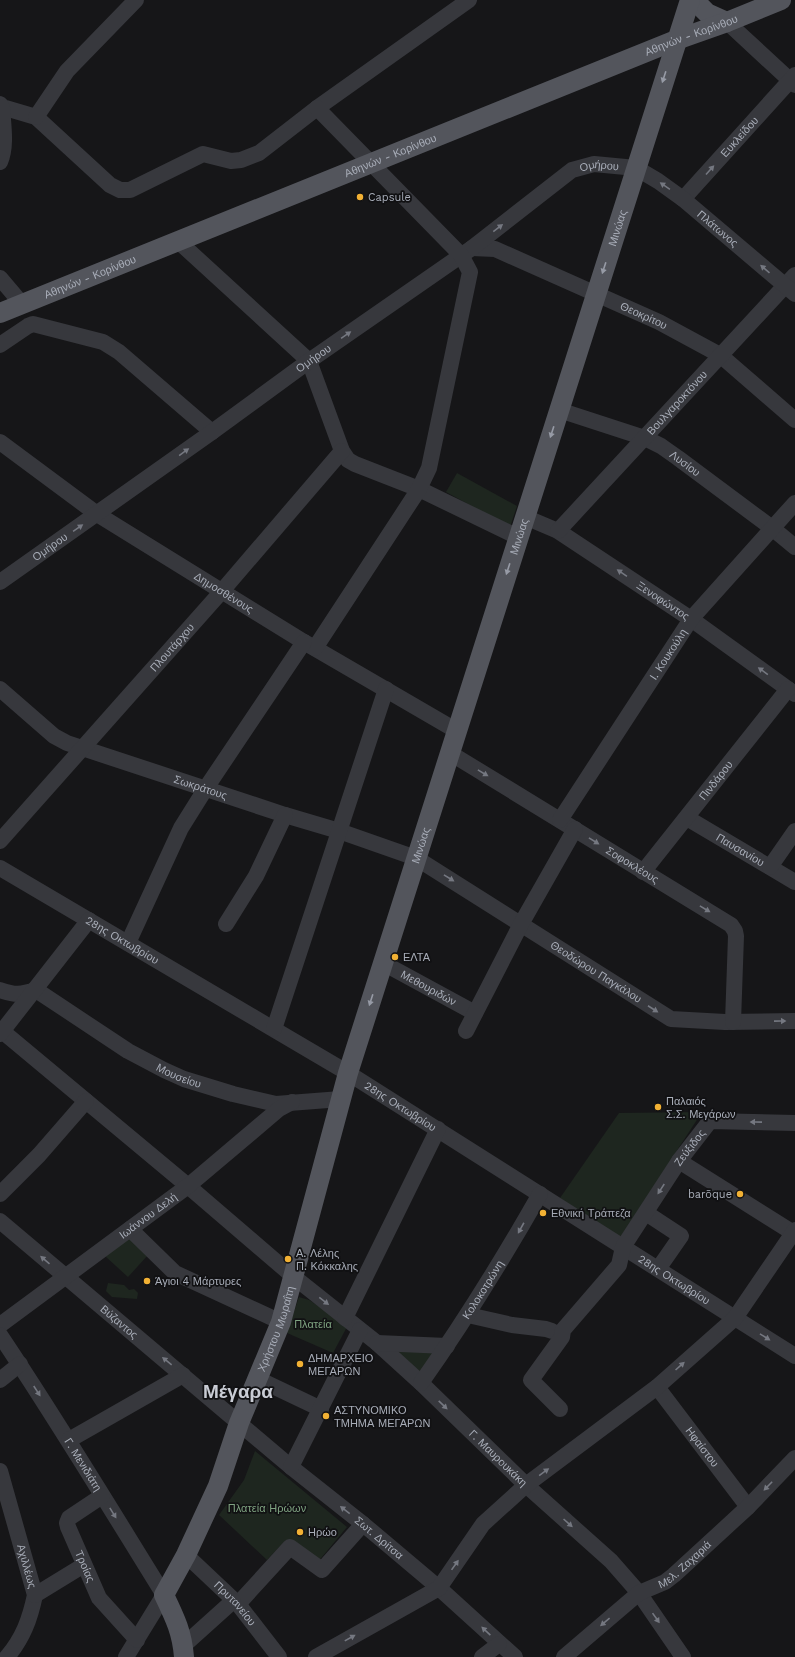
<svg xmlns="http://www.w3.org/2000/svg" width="795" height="1657" viewBox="0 0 795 1657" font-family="'Work Sans',sans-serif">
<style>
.green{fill:#1e261f}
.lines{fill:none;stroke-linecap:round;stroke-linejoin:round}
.minor{stroke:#37383d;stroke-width:16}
.major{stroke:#53555c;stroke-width:20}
.oneway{fill:#979ba6}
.oneway2{fill:#757881}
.poi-dot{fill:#f2b134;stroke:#111113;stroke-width:1.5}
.labels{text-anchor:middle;stroke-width:3.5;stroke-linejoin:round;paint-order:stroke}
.street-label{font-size:11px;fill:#a8adb8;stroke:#111113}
.poi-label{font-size:11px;fill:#a8adb8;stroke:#111113;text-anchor:start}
.park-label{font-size:11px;fill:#7fa381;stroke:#111113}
.town-label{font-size:19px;font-weight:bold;fill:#c9ccd4;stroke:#111113}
</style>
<rect width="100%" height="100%" fill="#161618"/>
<!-- green -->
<g class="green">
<path d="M457 473 517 506 510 527 446 492Z"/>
<path d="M702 1112 620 1238 560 1198 619 1113Z"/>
<path d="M130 1237 148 1255 128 1277 105 1256Z"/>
<path d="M108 1283 124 1285 129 1290 134 1289 138 1293 137 1299 112 1297 106 1291Z"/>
<path d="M299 1297 309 1300 348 1325 333 1353 287 1333Z"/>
<path d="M393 1347 435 1351 417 1378Z"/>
<path d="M255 1451 347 1527 317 1563 286 1540 267 1560 219 1515 244 1480Z"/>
</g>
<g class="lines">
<!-- minor -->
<g class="minor">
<path d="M727 22 795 85"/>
<path d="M0 104 2 107 36 117 110 185 120 190H130L203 154 231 161 241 160 259 153 317 108 469 0"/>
<path d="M36 117 67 71 136 0"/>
<path d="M0 162C7 146 3 124 2 107"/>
<path id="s1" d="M683 199 795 75"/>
<path d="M178 241 309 361 342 451 348 460 355 464 419 489 518 537"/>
<path id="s2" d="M472 248 495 249 659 322 720 355 795 420"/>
<path d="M0 278 22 304"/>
<path d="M0 345 28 326 33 324 103 342 119 352 212 432"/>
<path id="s3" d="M559 410 645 438 661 446 678 458 772 528 795 547"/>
<path id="s4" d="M0 442 97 514 304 642 457 731"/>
<path id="s5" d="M525 517 558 531 691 619 795 694"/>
<path id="s6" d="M558 531 795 275"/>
<path id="s7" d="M0 582 212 432 309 361 472 248 572 170 594 164 636 168 658 181 683 199 795 294"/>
<path d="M315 648 419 489 429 468 470 272 461 255 317 108"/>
<path id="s8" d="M0 689 54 736 67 743 285 815 339 831 416 858 671 1019 725 1022 795 1021"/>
<path id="s9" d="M450 753 731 925 735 931 736 936 733 1022"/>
<path id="s10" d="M687 818 795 882"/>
<path id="s11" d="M560 820 691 619 795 503"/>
<path id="s12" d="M0 841 222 591 342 451"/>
<path d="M770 867 795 831"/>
<path id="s13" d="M0 868 348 1073 795 1356"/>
<path id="s14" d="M643 872 788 689"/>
<path d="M226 924 256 876 285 815"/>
<path d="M128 943 181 828 206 788 304 642"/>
<path id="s15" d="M383 963 475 1013"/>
<path d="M0 990C15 995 20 995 36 990"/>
<path id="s16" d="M36 990 128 1051 164 1070 184 1079 233 1094 276 1104 341 1099"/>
<path d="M274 1029 386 689"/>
<path id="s17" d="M2 1031 188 1186 294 1277 377 1343 421 1383 526 1485 611 1561 639 1593 683 1657"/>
<path d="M466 1031 521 924 575 829"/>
<path d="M0 1034 89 920"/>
<path d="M679 1161 795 1234"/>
<path d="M0 1194 39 1155 86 1101"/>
<path d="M646 1213 681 1236 658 1269"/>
<path id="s18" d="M0 1221 291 1467 363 1524 439 1588 515 1657"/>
<path d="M130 1229 175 1273 281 1322"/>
<path d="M468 1315 512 1325 546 1329 552 1331"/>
<path d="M345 1318 438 1129"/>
<path id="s19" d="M0 1325 188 1186 279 1109 292 1102"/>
<path id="s20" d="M0 1335C57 1420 110 1508 164 1595L126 1657"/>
<path d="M377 1343 447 1346"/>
<path d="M258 1379 321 1409"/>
<path d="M0 1380 20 1364"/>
<path id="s21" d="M421 1383C464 1322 503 1259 540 1194"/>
<path id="s22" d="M657 1387 748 1507"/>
<path id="s23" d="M560 1409 531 1380 562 1337 563 1330 619 1265 623 1247 679 1161 710 1121 795 1123"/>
<path d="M69 1440 183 1375"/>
<path d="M291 1467 360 1330"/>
<path id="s24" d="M0 1471 35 1595C30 1619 23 1638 7 1657"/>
<path id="s25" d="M102 1496 69 1518 67 1523 68 1527 99 1598 137 1640"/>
<path id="s26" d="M186 1555 238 1604 279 1657"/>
<path d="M35 1595 84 1565"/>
<path d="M238 1604 290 1547 322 1570 363 1524"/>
<path d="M183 1646 233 1601"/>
<path d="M316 1657 439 1588 483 1524 526 1485 657 1387 735 1318 795 1230"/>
<path d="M482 1657 499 1644"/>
<path id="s27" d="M564 1657 639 1593 665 1582 674 1575 748 1507 795 1458"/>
</g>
<!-- major -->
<g class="major">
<path d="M694 0 707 13 727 22"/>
<path id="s28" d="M0 313 676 40 727 22 781 0"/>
<path id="s29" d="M184 1657C182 1632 175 1618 164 1595L186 1555 218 1486 239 1423 281 1322 348 1073 690 0"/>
</g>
</g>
<!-- one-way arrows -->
<defs><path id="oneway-solid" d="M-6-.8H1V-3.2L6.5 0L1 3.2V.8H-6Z"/></defs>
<g class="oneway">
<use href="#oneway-solid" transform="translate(664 77) rotate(108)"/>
<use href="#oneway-solid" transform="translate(604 268) rotate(108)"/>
<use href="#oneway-solid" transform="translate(552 432) rotate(108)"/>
<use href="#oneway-solid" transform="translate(508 569) rotate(108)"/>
<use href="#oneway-solid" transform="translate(371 1000) rotate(108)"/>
</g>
<g class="oneway2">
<use href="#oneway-solid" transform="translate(710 170) rotate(-48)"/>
<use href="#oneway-solid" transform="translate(665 186) rotate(-145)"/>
<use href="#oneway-solid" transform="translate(498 228) rotate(-38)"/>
<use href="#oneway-solid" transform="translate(765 269) rotate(-139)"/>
<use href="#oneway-solid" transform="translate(346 335) rotate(-35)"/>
<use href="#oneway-solid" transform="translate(184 452) rotate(-36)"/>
<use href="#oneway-solid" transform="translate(78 528) rotate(-35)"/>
<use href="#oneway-solid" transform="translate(622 573) rotate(-146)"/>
<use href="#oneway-solid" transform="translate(763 671) rotate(-144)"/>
<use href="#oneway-solid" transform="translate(483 773) rotate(31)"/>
<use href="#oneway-solid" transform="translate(594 841) rotate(32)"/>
<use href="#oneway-solid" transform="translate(449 878) rotate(32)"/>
<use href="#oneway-solid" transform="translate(705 909) rotate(31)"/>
<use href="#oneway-solid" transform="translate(653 1009) rotate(33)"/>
<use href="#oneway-solid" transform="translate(780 1021) rotate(-1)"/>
<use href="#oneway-solid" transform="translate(756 1122) rotate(-179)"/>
<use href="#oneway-solid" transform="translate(661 1189) rotate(123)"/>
<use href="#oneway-solid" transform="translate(521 1228) rotate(119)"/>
<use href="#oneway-solid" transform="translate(45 1260) rotate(-139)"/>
<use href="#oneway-solid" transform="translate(324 1301) rotate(38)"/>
<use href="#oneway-solid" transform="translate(765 1337) rotate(32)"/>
<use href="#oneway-solid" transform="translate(167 1361) rotate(-141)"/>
<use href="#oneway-solid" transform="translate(680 1366) rotate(-42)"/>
<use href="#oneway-solid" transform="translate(37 1391) rotate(57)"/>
<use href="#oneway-solid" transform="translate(443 1405) rotate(44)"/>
<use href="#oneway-solid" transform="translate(544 1472) rotate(-36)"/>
<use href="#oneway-solid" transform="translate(768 1486) rotate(134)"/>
<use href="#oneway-solid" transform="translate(345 1510) rotate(-142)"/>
<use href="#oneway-solid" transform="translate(113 1513) rotate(58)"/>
<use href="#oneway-solid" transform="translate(568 1523) rotate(42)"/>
<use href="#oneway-solid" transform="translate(455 1565) rotate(-55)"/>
<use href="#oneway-solid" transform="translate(656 1618) rotate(55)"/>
<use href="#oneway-solid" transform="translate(605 1622) rotate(140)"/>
<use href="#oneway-solid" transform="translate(486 1631) rotate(-137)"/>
<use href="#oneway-solid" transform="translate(350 1638) rotate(-29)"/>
</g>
<!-- markers -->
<g class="poi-dot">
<circle cx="360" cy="197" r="4"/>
<circle cx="395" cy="957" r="4"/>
<circle cx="658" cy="1107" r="4"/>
<circle cx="740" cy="1194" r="4"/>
<circle cx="543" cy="1213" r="4"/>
<circle cx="288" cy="1259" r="4"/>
<circle cx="147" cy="1281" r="4"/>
<circle cx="300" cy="1364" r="4"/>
<circle cx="326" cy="1416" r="4"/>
<circle cx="300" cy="1532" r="4"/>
</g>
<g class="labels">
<!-- street labels -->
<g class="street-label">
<text dy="4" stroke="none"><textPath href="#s28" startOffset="745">Αθηνών - Κορίνθου</textPath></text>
<text dy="4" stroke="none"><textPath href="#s1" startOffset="84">Ευκλείδου</textPath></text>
<text dy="4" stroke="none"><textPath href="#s28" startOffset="421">Αθηνών - Κορίνθου</textPath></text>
<text dy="4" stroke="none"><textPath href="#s7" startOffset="733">Ομήρου</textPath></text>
<text dy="4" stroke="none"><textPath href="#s29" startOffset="1508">Μινώας</textPath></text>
<text dy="4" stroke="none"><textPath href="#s7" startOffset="872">Πλάτωνος</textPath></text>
<text dy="4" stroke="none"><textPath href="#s28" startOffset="97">Αθηνών - Κορίνθου</textPath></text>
<text dy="4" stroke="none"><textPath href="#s2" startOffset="186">Θεοκρίτου</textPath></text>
<text dy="4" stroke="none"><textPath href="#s7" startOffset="385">Ομήρου</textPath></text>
<text dy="4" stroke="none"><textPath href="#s6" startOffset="175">Βουλγαροκτόνου</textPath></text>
<text dy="4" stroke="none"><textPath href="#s3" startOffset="138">Λυσίου</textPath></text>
<text dy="4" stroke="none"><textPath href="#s29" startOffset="1184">Μινώας</textPath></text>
<text dy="4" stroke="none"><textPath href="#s7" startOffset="61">Ομήρου</textPath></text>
<text dy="4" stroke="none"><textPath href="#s4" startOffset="270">Δημοσθένους</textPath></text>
<text dy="4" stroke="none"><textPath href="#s5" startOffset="162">Ξενοφώντος</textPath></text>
<text dy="4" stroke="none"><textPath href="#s12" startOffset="259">Πλουτάρχου</textPath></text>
<text dy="4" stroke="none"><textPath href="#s11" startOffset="198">Ι. Κουκούλη</textPath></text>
<text dy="4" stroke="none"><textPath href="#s14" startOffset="117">Πινδάρου</textPath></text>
<text dy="4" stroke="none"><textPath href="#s8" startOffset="227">Σωκράτους</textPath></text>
<text dy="4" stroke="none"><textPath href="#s29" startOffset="860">Μινώας</textPath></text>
<text dy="4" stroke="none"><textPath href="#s10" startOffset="62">Παυσανίου</textPath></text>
<text dy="4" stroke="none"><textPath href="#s9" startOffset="214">Σοφοκλέους</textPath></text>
<text dy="4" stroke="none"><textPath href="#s13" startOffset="142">28ης Οκτωβρίου</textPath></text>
<text dy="4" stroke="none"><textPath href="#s8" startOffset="667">Θεοδώρου Παγκάλου</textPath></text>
<text dy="4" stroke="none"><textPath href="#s15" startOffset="52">Μεθουριδών</textPath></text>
<text dy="4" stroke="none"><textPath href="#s16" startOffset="167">Μουσείου</textPath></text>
<text dy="4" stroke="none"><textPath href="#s13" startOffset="466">28ης Οκτωβρίου</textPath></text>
<text dy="4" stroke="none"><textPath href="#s23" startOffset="325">Ζεύξιδος</textPath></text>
<text dy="4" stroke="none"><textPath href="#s19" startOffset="184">Ιωάννου Δελή</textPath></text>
<text dy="4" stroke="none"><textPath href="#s13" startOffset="790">28ης Οκτωβρίου</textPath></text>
<text dy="4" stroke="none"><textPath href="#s21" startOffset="112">Κολοκοτρώνη</textPath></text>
<text dy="4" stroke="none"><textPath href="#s18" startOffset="156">Βύζαντος</textPath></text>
<text dy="4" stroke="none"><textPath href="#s29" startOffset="355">Χρήστου Μωραΐτη</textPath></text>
<text dy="4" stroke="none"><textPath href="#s22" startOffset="75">Ηφαίστου</textPath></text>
<text dy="4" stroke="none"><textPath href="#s17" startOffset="655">Γ. Μαυρουκάκη</textPath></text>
<text dy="4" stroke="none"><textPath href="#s20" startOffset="154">Γ. Μενιδιάτη</textPath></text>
<text dy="4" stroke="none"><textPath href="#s18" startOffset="494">Σωτ. Δρίτσα</textPath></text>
<text dy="4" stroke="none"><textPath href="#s27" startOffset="153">Μελ. Ζαχαριά</textPath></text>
<text dy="4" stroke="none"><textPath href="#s24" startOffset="99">Αχιλλέως</textPath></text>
<text dy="4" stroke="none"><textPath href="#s25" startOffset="92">Τροίας</textPath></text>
<text dy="4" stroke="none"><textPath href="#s26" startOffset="69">Πρυτανείου</textPath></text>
</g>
<!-- poi labels -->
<g class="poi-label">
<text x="368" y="201">Capsule</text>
<text x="403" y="961">ΕΛΤΑ</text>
<text x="666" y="1105">Παλαιός<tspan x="666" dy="13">Σ.Σ. Μεγάρων</tspan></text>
<text x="732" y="1198" text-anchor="end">barōque</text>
<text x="551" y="1217">Εθνική Τράπεζα</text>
<text x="296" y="1257">Α. Λέλης<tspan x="296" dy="13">Π. Κόκκαλης</tspan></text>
<text x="155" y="1285">Άγιοι 4 Μάρτυρες</text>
<text x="308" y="1362">ΔΗΜΑΡΧΕΙΟ<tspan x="308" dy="13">ΜΕΓΑΡΩΝ</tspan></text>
<text x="334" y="1414">ΑΣΤΥΝΟΜΙΚΟ<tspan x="334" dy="13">ΤΜΗΜΑ ΜΕΓΑΡΩΝ</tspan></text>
<text x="308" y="1536">Ηρώο</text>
</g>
<!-- park labels -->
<g class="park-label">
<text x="313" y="1328">Πλατεία</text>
<text x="267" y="1512">Πλατεία Ηρώων</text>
</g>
<!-- town labels -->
<g class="town-label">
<text x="238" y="1398">Μέγαρα</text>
</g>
</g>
</svg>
